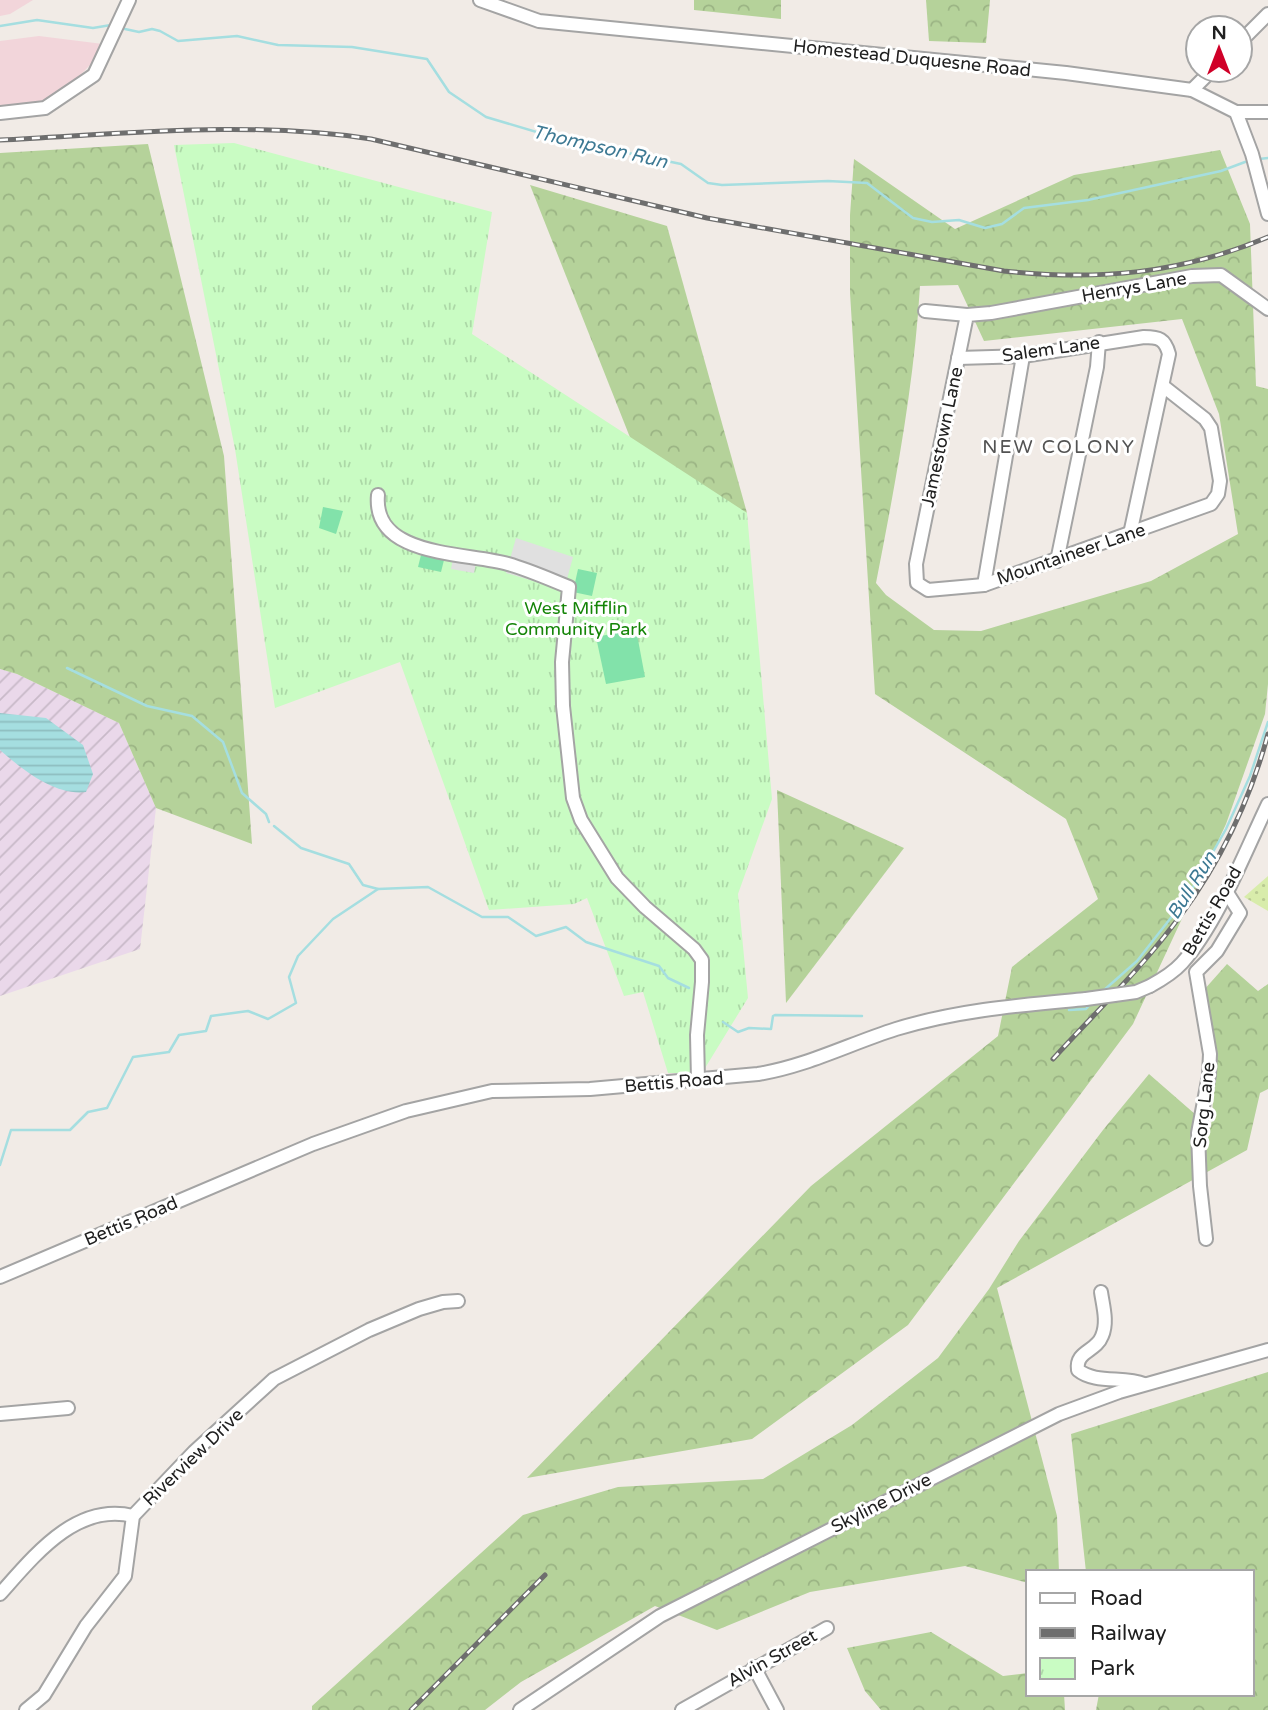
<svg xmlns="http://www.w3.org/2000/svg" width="1268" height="1710" viewBox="0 0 1268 1710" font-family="'Varela Round',sans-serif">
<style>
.commercial{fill:#f2d5da}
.industrial{fill:url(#industrial-furrows)}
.grass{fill:url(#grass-dots)}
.forest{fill:url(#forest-crowns);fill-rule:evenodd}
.park{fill:url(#park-tufts)}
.pitch{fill:#82e2aa}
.parking{fill:#e0e0e0}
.water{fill:url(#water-rules)}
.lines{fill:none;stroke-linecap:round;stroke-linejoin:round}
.stream{stroke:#a5dee0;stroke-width:2.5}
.minor-casing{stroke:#a4a4a4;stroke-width:16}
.minor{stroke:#fff;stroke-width:12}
.rail-casing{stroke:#6e6e6e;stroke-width:5}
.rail{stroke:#fff;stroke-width:2.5;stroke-dasharray:8;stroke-linecap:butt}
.minor-bridge-casing{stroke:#a4a4a4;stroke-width:16;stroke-linecap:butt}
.minor-bridge{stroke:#fff;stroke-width:12}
.labels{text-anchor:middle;stroke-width:6;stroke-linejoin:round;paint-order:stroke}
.street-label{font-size:18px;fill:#202020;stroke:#fff}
.park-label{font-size:18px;fill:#158508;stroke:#fff}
.water-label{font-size:19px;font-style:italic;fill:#3d7993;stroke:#fff}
.neighbourhood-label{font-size:19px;letter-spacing:2px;fill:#535353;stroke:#fff}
</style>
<defs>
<pattern id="industrial-furrows" width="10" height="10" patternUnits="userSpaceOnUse" patternTransform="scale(1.75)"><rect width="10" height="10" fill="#ead8ea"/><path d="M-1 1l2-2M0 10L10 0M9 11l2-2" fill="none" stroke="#c8b9c8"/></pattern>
<pattern id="grass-dots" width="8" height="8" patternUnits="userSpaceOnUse" patternTransform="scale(1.75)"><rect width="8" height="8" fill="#d8ecab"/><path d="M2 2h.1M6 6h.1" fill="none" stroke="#b9ca93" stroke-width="1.8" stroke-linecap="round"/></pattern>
<pattern id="forest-crowns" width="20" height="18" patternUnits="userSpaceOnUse" patternTransform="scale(1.75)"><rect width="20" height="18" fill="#b5d29a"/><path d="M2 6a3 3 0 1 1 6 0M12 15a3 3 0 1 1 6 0" fill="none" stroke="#9bb484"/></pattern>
<pattern id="park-tufts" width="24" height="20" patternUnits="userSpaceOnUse" patternTransform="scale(1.75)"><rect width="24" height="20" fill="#c9fcc3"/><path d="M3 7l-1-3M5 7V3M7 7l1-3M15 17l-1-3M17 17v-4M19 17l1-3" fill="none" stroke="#acd8a7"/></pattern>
<pattern id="water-rules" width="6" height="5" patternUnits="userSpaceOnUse" patternTransform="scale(1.75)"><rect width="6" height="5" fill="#a5dee0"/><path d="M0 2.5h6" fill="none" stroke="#8ebec0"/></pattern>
</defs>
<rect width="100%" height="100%" fill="#f1ebe6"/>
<!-- commercial -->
<g class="commercial">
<path d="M0 0H33L10 14 0 16Z"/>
<path d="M39 36 103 44 90 65 66 90 33 105 0 109V41Z"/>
</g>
<!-- industrial -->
<path class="industrial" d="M0 669 17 674 119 723 156 808 140 949 0 996Z"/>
<!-- grass -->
<path class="grass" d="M1268 876V911L1244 897Z"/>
<!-- forest -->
<g class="forest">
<path d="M694 0H781V19L694 10Z"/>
<path d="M926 0H990L986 43 929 41Z"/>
<path d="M148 144 224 456 252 844 156 808 119 723 17 674 0 669V153Z"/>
<path d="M1220 150 1250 224 1256 386 1268 389V684L1265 714 1226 824 1133 1024 908 1325 752 1439 527 1478 811 1186 998 1036 1012 967 1098 899 1066 819 875 694 850 293V215L854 159 955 229 1074 175ZM958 285 984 341 1182 319 1219 414 1238 534 1151 581 981 631 934 630 886 595 876 583C895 485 914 387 920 286Z"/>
<path d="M530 185 667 226 747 513 692 491 635 450Z"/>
<path d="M777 790 904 848 786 1003Z"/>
<path d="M1227 964 1258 991 1268 984V1089L1260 1093 1247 1150 997 1288 1057 1516 1059 1572H1028V1583L965 1566 810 1592 717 1630 655 1606 521 1682 485 1710H312V1706L523 1515 618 1487 763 1479 852 1425 938 1358 989 1289 1019 1241 1103 1130 1149 1074 1211 1128 1214 1087 1203 991Z"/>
<path d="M1268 1372V1710H1096L1099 1694H1252V1572H1086L1071 1434Z"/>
<path d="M931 1632 1003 1676 1028 1673V1694H1064L1065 1710H881L865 1691 847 1648Z"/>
</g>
<!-- park -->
<path class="park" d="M234 143 492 212 472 334 747 513 772 799 738 894 748 998 702 1073H668L643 992 624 996 587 898 574 904 489 910 400 662 275 708 235 449 174 145Z"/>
<!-- pitch -->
<g class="pitch">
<path d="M323 507 343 511 336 534 319 528Z"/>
<path d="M421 555 444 560 441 572 418 567Z"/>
<path d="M578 569 597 573 592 596 573 592Z"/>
<path d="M636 629 645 677 606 684 596 637Z"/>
</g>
<!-- parking -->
<g class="parking">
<path d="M516 538 573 557 564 590 506 573Z"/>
<path d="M453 558 476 563 474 573 451 569Z"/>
</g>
<!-- water -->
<path class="water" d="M0 713 46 718 83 745 93 774 86 792C55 796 23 770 0 750Z"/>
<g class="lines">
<!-- stream -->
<g class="stream">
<path d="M0 26 37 20 93 28 111 25"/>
<path d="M125 29 139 32 152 29 160 31 178 41 237 36 278 45 352 47 427 59 449 92 486 117 560 139 681 164 708 183 722 185 828 181 867 183 913 218 932 222 959 220 985 228 1002 224 1024 208 1088 200 1221 171 1245 162"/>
<path d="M1259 159 1268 158"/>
<path d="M67 668 147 706 192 716 223 742 242 793 266 814 269 822"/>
<path d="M274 826 301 848 349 864 363 885 378 889"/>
<path d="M1103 991 1137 961 1188 896 1226 829 1250 776 1268 722"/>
<path d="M1069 1010 1086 1009 1091 1003"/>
<path d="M723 1022 738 1032 749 1028 771 1029 773 1016 775 1015 862 1016"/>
<path d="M0 1165 11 1130H70L88 1112 107 1108 133 1057 169 1052 179 1035 206 1031 211 1016 248 1011 268 1019 296 1003 289 977 298 956 333 919 378 889 428 887 482 917H508L536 936 566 927 586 942 659 966 668 978 689 988"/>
</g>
<!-- minor casing -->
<g class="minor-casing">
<g id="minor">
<path d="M480 0 539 21 1066 73 1192 90 1236 112 1252 154 1268 214"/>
<path d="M1240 42 1268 14"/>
<path d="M1192 90 1212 70"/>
<path d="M1236 112H1268"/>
<path d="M0 113 45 108 94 75 129 0"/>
<path d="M925 311 967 315"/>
<path d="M958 358 1023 356 1144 337C1159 337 1165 339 1169 354L1130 534"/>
<path d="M1163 386 1205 419 1211 428 1220 481 1218 494 1211 504 984 585 928 590 917 583 916 564 967 315 991 313 1192 276 1221 275 1268 309"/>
<path d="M378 495C372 558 467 552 508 564 529 570 549 579 569 587L562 662 563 706 573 798 581 820 617 878 645 907 694 949 702 960V982L697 1035 698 1080"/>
<path d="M1057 561 1097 367 1099 342"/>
<path d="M984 585 1023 356"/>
<path d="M1150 986C1161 980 1173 973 1182 963 1217 924 1245 852 1268 804"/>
<path d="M1206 1239 1200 1186 1198 1133 1209 1075 1210 1054 1196 972 1217 951 1240 913 1226 891"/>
<path d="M0 1277 313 1144 406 1111 492 1091 590 1089 758 1074C807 1066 849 1044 896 1029 958 1010 1022 1005 1086 999"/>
<path d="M1101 1292C1103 1306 1108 1322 1102 1336 1096 1352 1075 1351 1078 1370 1095 1384 1124 1376 1144 1384"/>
<path d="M0 1414 68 1408"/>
<path d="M0 1594C34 1556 76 1502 133 1516"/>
<path d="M754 1667 777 1710"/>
<path d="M26 1710 44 1695 86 1626 125 1576 133 1516 194 1452 274 1379 369 1330 419 1309 443 1302 458 1301"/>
<path d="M520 1710 660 1616 1059 1414 1119 1392 1268 1350"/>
<path d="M682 1710 827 1628"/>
</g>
</g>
<!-- minor -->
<use href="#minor" class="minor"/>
<!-- rail casing -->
<g class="rail-casing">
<g id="rail">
<path d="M0 140C123 134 248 120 371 139L707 218 1004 271C1098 281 1180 274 1268 237"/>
<path d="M1053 1059C1090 1018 1130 980 1164 937 1212 878 1248 808 1268 734"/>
<path d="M411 1710 545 1575"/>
</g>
</g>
<!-- rail -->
<use href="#rail" class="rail"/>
<!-- minor-bridge casing -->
<g class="minor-bridge-casing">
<path id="minor-bridge" d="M1086 999 1136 992 1150 986"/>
</g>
<!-- minor-bridge -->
<use href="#minor-bridge" class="minor-bridge"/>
</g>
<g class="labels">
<!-- street labels -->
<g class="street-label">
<text transform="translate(912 58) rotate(6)" y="6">Homestead Duquesne Road</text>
<text transform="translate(1134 287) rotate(-10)" y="6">Henrys Lane</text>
<text transform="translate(1051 349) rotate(-8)" y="6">Salem Lane</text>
<text transform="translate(942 437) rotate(-78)" y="6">Jamestown Lane</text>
<text transform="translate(1071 554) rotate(-19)" y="6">Mountaineer Lane</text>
<text transform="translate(1212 911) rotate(-60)" y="6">Bettis Road</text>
<text transform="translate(674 1082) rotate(-5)" y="6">Bettis Road</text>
<text transform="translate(1204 1105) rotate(-84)" y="6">Sorg Lane</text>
<text transform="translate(131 1221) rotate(-23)" y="6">Bettis Road</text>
<text transform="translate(193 1457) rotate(-44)" y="6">Riverview Drive</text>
<text transform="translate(881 1503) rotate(-27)" y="6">Skyline Drive</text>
<text transform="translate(772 1658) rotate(-29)" y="6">Alvin Street</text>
</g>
<!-- park labels -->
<g class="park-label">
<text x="576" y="614">West Mifflin<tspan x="576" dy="21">Community Park</tspan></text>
</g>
<!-- water labels -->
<g class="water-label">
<text transform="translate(600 146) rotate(13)" y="7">Thompson Run</text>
<text transform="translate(1191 885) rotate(-58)" y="7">Bull Run</text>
</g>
<!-- neighbourhood labels -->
<g class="neighbourhood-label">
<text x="1059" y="453">NEW COLONY</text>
</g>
</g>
<!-- legend -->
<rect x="1026" y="1570" width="228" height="126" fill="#ffffff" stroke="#a6a6a6" stroke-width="2"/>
<rect x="1040" y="1593" width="35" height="10" fill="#ffffff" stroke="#a6a6a6" stroke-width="2"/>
<text x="1090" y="1605" font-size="21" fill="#202020">Road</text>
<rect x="1040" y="1628" width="35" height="10" fill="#6e6e6e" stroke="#a6a6a6" stroke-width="2"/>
<text x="1090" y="1640" font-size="21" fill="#202020">Railway</text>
<rect x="1040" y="1658" width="35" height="21" fill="url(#park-tufts)" stroke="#a6a6a6" stroke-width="2"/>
<text x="1090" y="1675" font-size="21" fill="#202020">Park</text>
<!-- north arrow -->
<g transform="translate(1219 49)"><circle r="33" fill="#ffffff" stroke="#a6a6a6" stroke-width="2"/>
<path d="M0-5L12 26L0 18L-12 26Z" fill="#d00028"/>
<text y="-10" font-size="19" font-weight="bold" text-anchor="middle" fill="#202020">N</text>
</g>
</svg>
